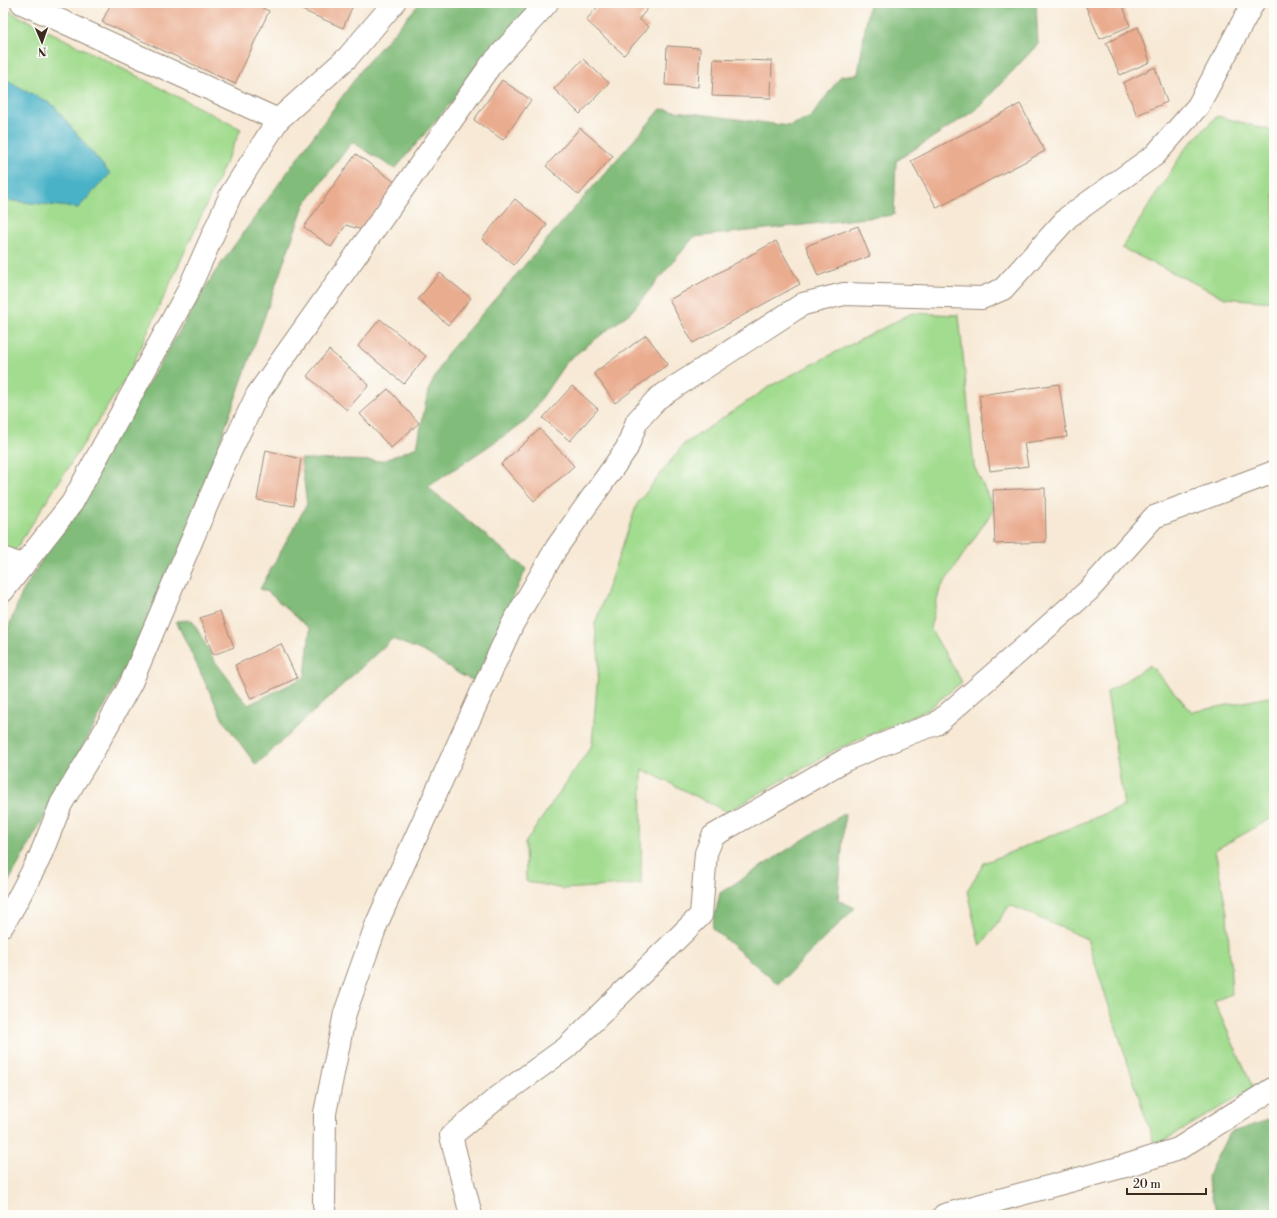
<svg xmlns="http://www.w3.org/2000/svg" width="1277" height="1218" viewBox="0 0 1277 1218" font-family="'Libre Bodoni',serif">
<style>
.green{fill:#a2dc8f;stroke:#6e8356}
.forest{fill:#81bc7a;stroke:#5e734c}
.water{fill:#49b2c7;stroke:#426e72}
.building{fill:#eaac8f}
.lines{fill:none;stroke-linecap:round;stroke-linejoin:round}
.minor-casing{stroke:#998a7a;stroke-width:24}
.minor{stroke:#fff;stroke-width:22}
</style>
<rect width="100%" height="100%" fill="#fdfcf7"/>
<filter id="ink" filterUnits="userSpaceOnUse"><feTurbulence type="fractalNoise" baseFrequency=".025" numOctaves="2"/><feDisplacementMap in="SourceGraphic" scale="8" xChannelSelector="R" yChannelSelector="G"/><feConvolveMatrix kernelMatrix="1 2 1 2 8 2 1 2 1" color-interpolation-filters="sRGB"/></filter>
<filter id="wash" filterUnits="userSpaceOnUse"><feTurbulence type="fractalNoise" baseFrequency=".012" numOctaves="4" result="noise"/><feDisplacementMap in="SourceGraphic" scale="16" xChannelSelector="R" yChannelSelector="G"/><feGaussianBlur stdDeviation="0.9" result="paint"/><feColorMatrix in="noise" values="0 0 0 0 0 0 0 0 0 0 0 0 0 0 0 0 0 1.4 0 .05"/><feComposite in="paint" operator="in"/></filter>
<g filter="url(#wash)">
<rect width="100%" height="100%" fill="#f7e9d5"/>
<!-- green -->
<g class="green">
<path d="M3 8 241 129 129 373 3 569Z"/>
<path d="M1217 116 1274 131V302L1225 298 1122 248 1185 149Z"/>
<path d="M912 313 959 315 974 466 994 509 940 589 930 628 962 682 927 710 835 750 727 812 642 769 641 884 563 889 526 881 525 843 592 745 599 661 595 624 637 504 684 444 772 385Z"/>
<path d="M1150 665 1192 712 1274 696V817L1215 850 1227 913 1232 994 1214 1001 1253 1088 1155 1146 1087 939 1010 905 980 947 967 891 984 863 1124 806 1107 692Z"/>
</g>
<!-- forest -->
<g class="forest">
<path d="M420 3H535L395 169 352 142 304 205 179 558 115 688 3 892V641L22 593 215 272 365 65Z"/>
<path d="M869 3H1036L1038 44 977 109 896 161 894 215 694 237 631 312 567 361 526 421 428 487 526 569 488 653 477 682 461 675 425 652 392 639 256 765 223 720 176 621 192 620 214 660 248 705 305 677 310 629 268 592 260 589 307 504 301 459 382 461 417 447 428 391 446 355 661 109 789 126 811 117 841 76 858 74Z"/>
<path d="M845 813 838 900 855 908 778 984 712 928 720 893Z"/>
<path d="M1274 1118V1215H1217L1207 1177 1229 1133Z"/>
</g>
<!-- water -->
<path class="water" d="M3 78 53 105 110 174 78 208 3 200Z"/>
<g id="blocks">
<!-- building -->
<g class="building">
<path d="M111 3H252L269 11 235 84 102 22Z"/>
<path d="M286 3H354L343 28Z"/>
<path d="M601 3H645L649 7 639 19 649 27 624 55 586 20Z"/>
<path d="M1094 3H1122L1130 26 1100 39 1086 7Z"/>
<path d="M1138 27 1150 62 1120 75 1106 43Z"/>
<path d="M667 46 700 48 698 87 665 85Z"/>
<path d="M583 59 609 83 580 114 554 89Z"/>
<path d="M714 59 772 61 771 98 712 96Z"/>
<path d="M1155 67 1167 102 1137 115 1123 83Z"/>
<path d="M502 80 531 100 503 140 474 120Z"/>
<path d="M1020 104 1045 151 937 208 911 161Z"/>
<path d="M580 128 613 156 579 195 546 166Z"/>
<path d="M356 154 396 183 362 230 346 225 331 247 304 227Z"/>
<path d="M515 199 547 225 514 265 482 239Z"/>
<path d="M858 226 870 256 818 276 806 246Z"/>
<path d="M776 241 800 284 693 343 669 300Z"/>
<path d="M440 273 471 298 448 325 418 299Z"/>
<path d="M380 319 426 356 404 384 358 346Z"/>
<path d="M646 335 668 364 615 403 594 373Z"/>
<path d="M329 350 369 385 347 410 307 376Z"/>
<path d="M1059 384 1067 437 1024 443 1028 466 990 471 979 395Z"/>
<path d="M572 386 598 409 570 441 543 418Z"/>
<path d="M388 389 419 423 391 448 360 414Z"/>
<path d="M540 429 574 466 534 501 501 464Z"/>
<path d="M266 450 301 459 294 506 257 500Z"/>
<path d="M1045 488 1046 542 995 544 993 490Z"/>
<path d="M220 611 234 647 213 655 200 618Z"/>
<path d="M281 644 297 678 251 699 235 665Z"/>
</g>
</g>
</g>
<g filter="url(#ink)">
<use href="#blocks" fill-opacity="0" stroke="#998a7a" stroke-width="1"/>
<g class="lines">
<!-- minor casing -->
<g class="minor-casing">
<g id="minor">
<path d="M22 3 278 120"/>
<path d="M3 558 23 566"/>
<path d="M3 591 72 503 187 293 231 194 278 120 348 57 394 3"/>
<path d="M3 925 14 906 39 859 61 804 95 748 131 683 223 467 257 395 490 66 547 3"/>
<path d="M326 1215 324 1204 325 1113 345 1013 377 923 512 625 557 547 627 448 637 421 658 398 803 304 844 294 982 298 1003 289 1068 217 1155 155 1198 106 1253 3"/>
<path d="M471 1215 451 1136 497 1098 566 1048 701 915 706 853 713 836 845 760 913 732 936 724 1035 638 1089 590 1154 517 1274 472"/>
<path d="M944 1215 1122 1167 1178 1149 1274 1088"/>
</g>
</g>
<!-- minor -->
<use href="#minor" class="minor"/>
</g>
</g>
<!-- margin -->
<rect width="1277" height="1218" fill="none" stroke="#fdfcf7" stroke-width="16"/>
<!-- north arrow -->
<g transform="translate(42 42) rotate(178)" stroke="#fdfcf7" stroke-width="3" paint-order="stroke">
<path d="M0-3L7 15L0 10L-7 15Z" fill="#3b2a1e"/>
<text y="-6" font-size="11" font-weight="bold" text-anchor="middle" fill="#3b2a1e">N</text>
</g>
<!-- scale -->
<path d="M1127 1188v6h79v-6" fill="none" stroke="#3b2a1e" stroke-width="2"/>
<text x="1133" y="1188" font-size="12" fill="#3b2a1e" stroke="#fdfcf7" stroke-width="3" paint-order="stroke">20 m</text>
</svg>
